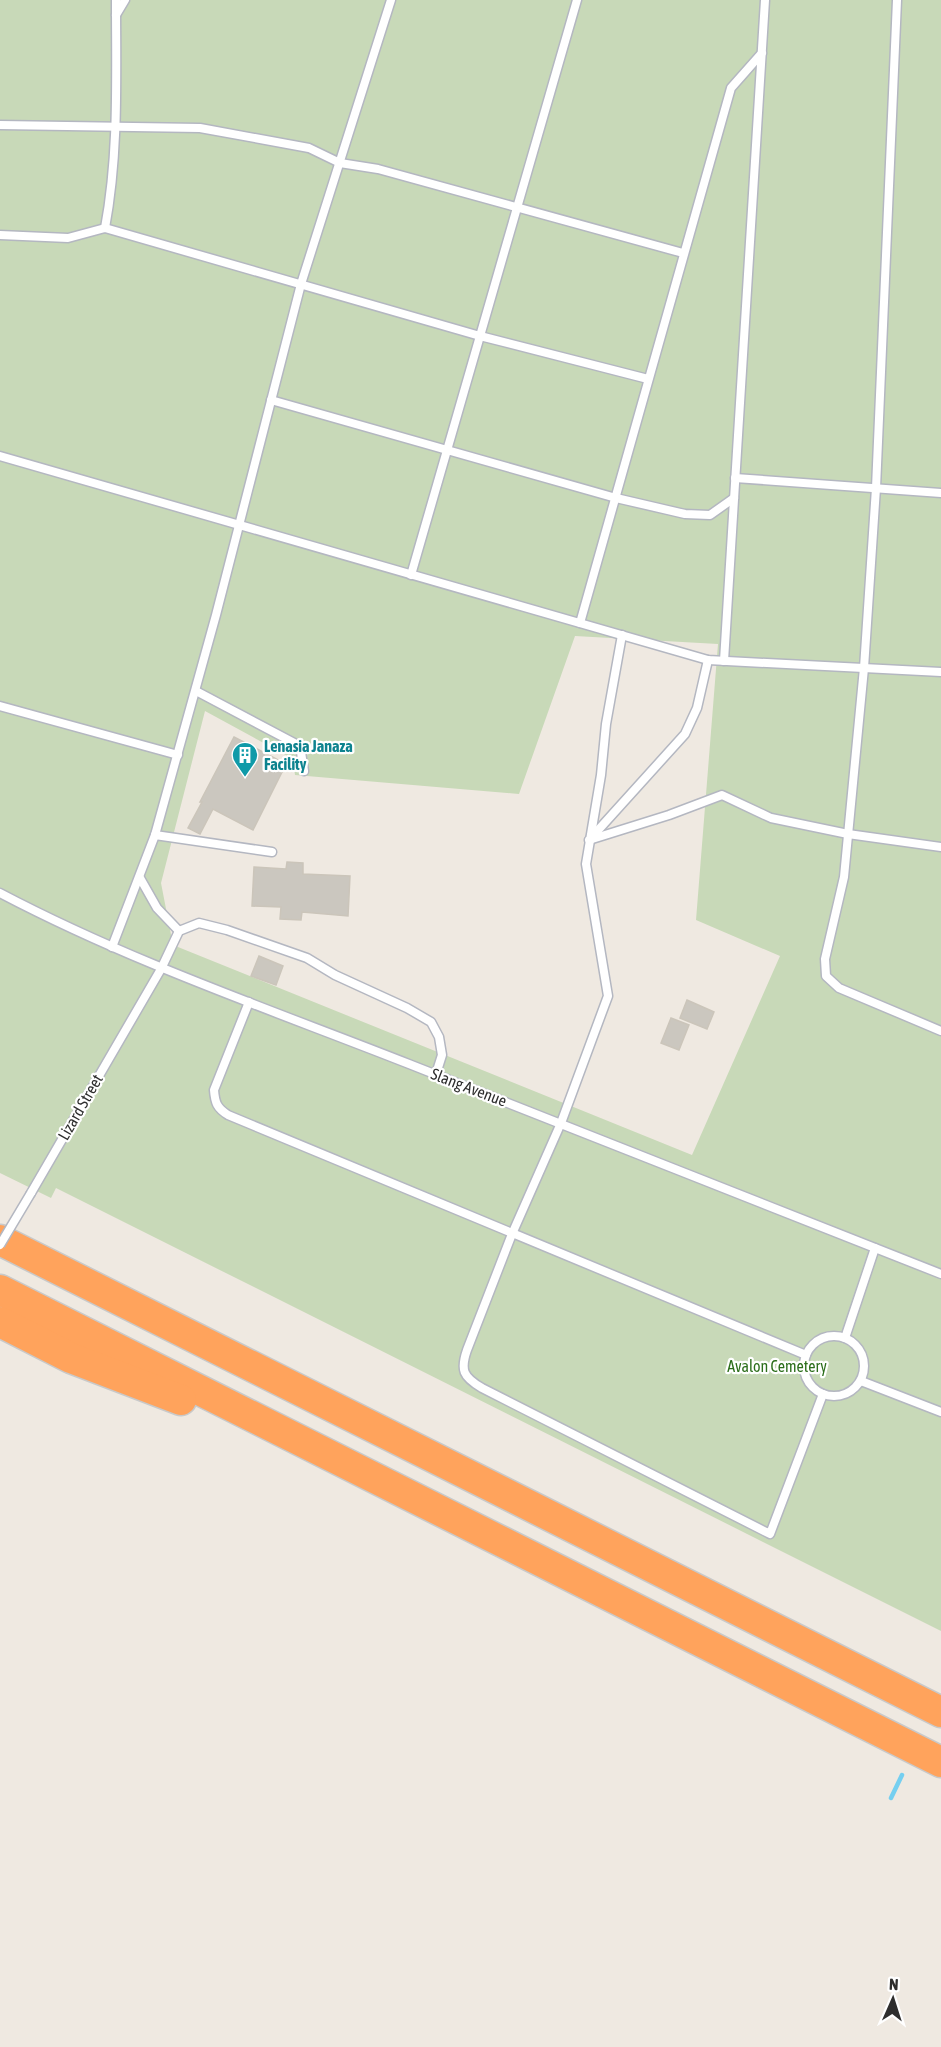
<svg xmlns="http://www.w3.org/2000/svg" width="941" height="2047" viewBox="0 0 941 2047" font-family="'Asap Condensed',sans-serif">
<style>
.cemetery{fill:#c8d9b8;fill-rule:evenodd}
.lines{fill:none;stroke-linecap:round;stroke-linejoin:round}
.stream{stroke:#75cff0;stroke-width:4.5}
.building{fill:#cbc7bf;stroke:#cbc5ba;stroke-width:1.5}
.service-casing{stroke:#b4b7c1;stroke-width:11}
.motorway-casing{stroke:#c9c9c9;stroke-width:33}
.service{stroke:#fff;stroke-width:8}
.motorway{stroke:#ffa35c;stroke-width:30}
.service-bridge-casing{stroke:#b4b7c1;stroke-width:11;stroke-linecap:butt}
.service-bridge{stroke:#fff;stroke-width:8}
.labels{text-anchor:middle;stroke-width:4.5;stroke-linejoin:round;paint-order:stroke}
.culture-label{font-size:16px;font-weight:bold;fill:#0d838f;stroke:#fff;text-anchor:start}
.street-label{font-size:16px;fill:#2e2e2e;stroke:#fff}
.park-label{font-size:16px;fill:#2c6e1b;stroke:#fff}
</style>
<rect width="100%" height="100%" fill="#efe9e1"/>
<!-- cemetery -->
<path class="cemetery" d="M0 0H941V1631L56 1188 51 1198 0 1173ZM575 636 718 644 696 920 780 956 692 1155 173 945 161 883 205 711 293 759 295 775 519 794Z"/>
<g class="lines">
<!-- stream -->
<path class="stream" d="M891 1798 902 1775"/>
</g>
<!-- building -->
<g class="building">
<path d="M234 737 286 764 253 830 213 809 200 834 188 828 202 802H200Z"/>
<path d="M287 862 303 863V874L350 876 348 916 302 912 301 920 280 919 281 907 252 906 254 867 286 869Z"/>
<path d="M259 956 283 966 276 985 251 976Z"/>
<path d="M687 1000 714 1012 707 1029 680 1018Z"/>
<path d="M671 1018 689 1025 679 1050 661 1043Z"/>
</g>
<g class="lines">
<!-- service casing -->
<g class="service-casing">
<g id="service">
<path d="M897 0 876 488 864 668 844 877 825 959 826 976 839 988 941 1031"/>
<path d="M116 15 125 0"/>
<path d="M0 125 200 128 309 148 340 163 378 169 683 253"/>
<path d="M105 228C119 153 116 77 116 0"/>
<path d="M0 235 68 238 105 228 480 336 648 379"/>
<path d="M271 400 616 498 685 514 710 515 734 498"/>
<path d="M0 456 708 660 941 672"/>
<path d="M735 478 941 493"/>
<path d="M411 575 577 0"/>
<path d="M580 623 731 88 762 53"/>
<path d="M622 635 606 724 601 775 586 864 608 996 561 1123 512 1234 467 1350C460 1370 463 1377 482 1388L770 1534 823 1394"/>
<path d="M724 661 765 0"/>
<path d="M196 691 300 746 304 771"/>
<path d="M0 706 178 755"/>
<path d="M155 835 272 852"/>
<path d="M591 838 685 734 697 708 708 660"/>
<path d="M589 840 669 815 722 795 771 818 848 834 941 847"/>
<path d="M140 878 157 908 179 931"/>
<path d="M0 893C131 962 272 1010 409 1064 587 1133 763 1205 941 1274"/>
<path d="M112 947 155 835 216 615 301 284 391 0"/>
<path d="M249 1002 214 1090C215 1103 217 1108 228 1115L806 1355"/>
<path d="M31 1193 161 969 179 931 199 923 227 930 307 958 335 975 407 1008 431 1022 439 1037 442 1055 436 1074"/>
<circle cx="834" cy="1366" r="30"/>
<path d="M845 1338 875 1248"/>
<path d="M861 1381 941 1412"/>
</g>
</g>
<!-- motorway casing -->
<g class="motorway-casing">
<g id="motorway">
<path d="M0 1240 941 1712"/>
<path d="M0 1290 941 1762"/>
<path d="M0 1322 71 1358 181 1400"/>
</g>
</g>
<!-- service -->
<use href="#service" class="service"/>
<!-- motorway -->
<use href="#motorway" class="motorway"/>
<!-- service-bridge casing -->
<g class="service-bridge-casing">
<path id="service-bridge" d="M0 1245 31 1193"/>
</g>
<!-- service-bridge -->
<use href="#service-bridge" class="service-bridge"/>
</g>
<!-- icons -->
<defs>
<g id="building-pin" transform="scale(1.35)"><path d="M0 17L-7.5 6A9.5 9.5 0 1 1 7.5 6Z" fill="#0f9aa8" stroke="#fff"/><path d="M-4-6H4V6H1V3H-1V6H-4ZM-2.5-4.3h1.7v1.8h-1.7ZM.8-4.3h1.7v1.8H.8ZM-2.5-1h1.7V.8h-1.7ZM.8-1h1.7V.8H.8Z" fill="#fff"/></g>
</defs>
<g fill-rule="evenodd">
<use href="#building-pin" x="245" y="755"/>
</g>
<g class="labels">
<!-- culture labels -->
<g class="culture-label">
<text x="264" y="752">Lenasia Janaza<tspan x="264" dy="18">Facility</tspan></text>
</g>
<!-- street labels -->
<g class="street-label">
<text transform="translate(469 1087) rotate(21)" y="6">Slang Avenue</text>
<text transform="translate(80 1107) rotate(-60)" y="6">Lizard Street</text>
</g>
<!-- park labels -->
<g class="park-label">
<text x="777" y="1372">Avalon Cemetery</text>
</g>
</g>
<!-- north arrow -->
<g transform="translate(893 1999) rotate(3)" stroke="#ffffff" stroke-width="4.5" paint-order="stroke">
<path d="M0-4.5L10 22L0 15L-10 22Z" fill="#2e2e2e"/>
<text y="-9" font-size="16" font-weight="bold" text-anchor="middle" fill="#2e2e2e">N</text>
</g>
</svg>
